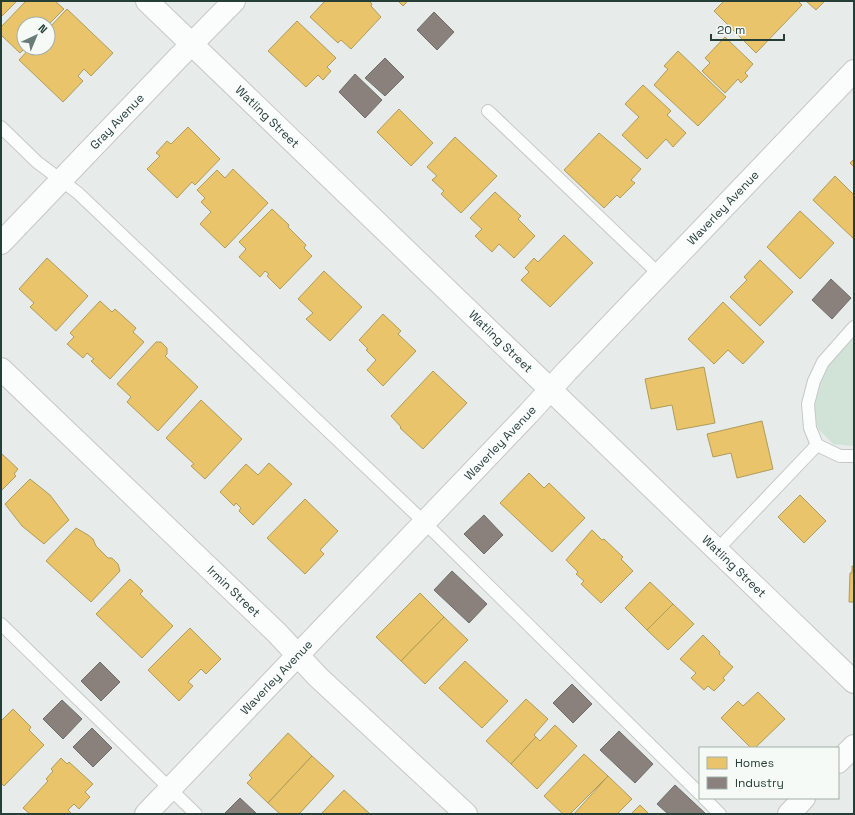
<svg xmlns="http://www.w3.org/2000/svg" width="855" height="815" viewBox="0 0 855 815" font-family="'Space Grotesk',sans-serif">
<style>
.green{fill:#d1e3d7}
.homes{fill:#e9c46a;stroke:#ae9c5b}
.industry{fill:#8a817c;stroke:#6c6d68}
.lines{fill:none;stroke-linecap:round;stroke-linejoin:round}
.service-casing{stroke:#c4c8c6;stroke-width:14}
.minor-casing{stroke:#c4c8c6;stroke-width:24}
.service{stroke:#fbfcfc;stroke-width:12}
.minor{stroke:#fbfcfc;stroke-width:22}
.labels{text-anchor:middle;stroke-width:4;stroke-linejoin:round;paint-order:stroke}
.street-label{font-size:12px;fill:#253e38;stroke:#f5faf7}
</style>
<rect width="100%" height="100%" fill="#e7ebe9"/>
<!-- green -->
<path class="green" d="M854 333V446L833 444 818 429 814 410 816 391 833 355Z"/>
<!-- homes -->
<g class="homes">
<path d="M1 1H17L1 17Z"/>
<path d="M26 1H55L64 9 48 25 24 24V48H25L20 53 1 35V27Z"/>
<path d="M325 1H369L372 4 371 6 381 17 351 49 341 40 338 43 310 17Z"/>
<path d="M398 1H408L403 6Z"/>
<path d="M724 1H798L802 5 756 53 714 11Z"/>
<path d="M806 1H825L816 10Z"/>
<path d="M67 9 113 53 91 76 84 69 78 76 83 81 63 102 19 60 30 48H48V29Z"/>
<path d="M297 21 336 58 327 67 331 71 323 80 318 75 306 87 268 51Z"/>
<path d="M725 37 753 64 745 73 748 76 741 83 738 79 725 93 702 71 710 63 705 58Z"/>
<path d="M678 51 726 97 698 126 654 85 668 69 664 66Z"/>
<path d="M643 85 671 111 667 115 686 133 673 147 666 139 647 159 622 135 639 117 625 104Z"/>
<path d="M399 109 433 143 411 166 377 132Z"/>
<path d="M188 127 220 159 195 185 192 182 177 198 147 169 160 156 156 153 167 141 171 144Z"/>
<path d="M599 133 641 169 631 180 635 183 620 198 617 195 604 208 564 170Z"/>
<path d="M455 137 497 176 461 213 441 194 444 191 432 180 437 176 427 167Z"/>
<path d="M854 159V167L850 163Z"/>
<path d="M233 169 268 203 225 248 200 224 211 212 201 202 205 198 197 190 217 170 225 178Z"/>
<path d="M835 176 854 195V239L813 200Z"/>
<path d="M495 192 521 216 518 219 535 236 514 258 499 244 492 252 475 236 482 229 470 218Z"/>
<path d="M272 209 289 225 288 227 306 245 304 248 312 256 280 289 267 276 269 274 265 271 260 277 239 257 246 249 239 242Z"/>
<path d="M800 211 834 243 800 279 767 247Z"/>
<path d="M564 235 593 263 550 307 521 280 529 272 525 268 534 258 538 262Z"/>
<path d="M47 258 88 296 56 331 30 307 34 303 19 289Z"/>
<path d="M760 260 793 292 760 326 730 297 747 280 744 277Z"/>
<path d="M324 271 362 307 330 341 306 319 313 313 298 299Z"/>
<path d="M100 301 112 312 115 309 136 328 133 332 144 342 110 379 91 361 94 359 87 353 83 358 67 344 74 337 70 333Z"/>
<path d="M723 302 764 342 743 364 728 350 714 364 688 339Z"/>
<path d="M383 314 401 331 398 334 416 351 383 386 367 370 376 360 366 350 368 349 359 340Z"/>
<path d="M156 342H161L167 348V354L165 356 198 387 158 431 127 402 131 397 117 384Z"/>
<path d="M704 367 715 423 677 430 672 405 651 409 645 379Z"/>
<path d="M433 371 467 403 423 449 400 428 401 427 391 416Z"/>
<path d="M201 400 242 439 205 479 191 466 194 464 166 438Z"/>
<path d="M762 421 773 469 737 478 731 453 713 457 707 434Z"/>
<path d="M1 453 18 469 14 474 16 476 1 491Z"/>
<path d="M269 463 292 484 253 525 239 511 241 508 236 503 234 506 220 492 246 464 258 475Z"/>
<path d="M529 473 544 488 549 483 585 518 552 552 500 503Z"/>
<path d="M30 479 50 495 69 520 44 544 22 526 5 504Z"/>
<path d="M800 495 826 521 804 543 778 517Z"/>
<path d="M305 499 338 531 320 550 324 554 305 574 267 538Z"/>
<path d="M76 528 88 535 93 539 96 546 108 558H112L118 564 120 571 91 602 46 561Z"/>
<path d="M592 530 602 540 604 539 623 557 621 559 633 571 601 603 581 584 584 581 576 574 578 572 566 560Z"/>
<path d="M852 566H854V602H849L850 573H852Z"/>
<path d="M130 579 143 591 140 594 173 626 142 658 96 614Z"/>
<path d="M650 582 673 604 647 630 625 608Z"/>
<path d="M420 593 444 617 401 661 376 637Z"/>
<path d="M673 604 694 624 668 650 647 630Z"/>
<path d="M444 617 468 640 425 684 401 661Z"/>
<path d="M190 628 221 659 206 674 201 669 188 682 193 686 179 701 148 670Z"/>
<path d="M703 635 720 652 719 654 733 667 723 678 725 680 714 691 708 686 704 690 691 678 696 673 680 659Z"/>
<path d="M465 661 508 701 482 728 439 688Z"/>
<path d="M758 692 785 719 755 748H751L721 718 738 701 743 706Z"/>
<path d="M526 699 548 719 534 735 536 737 511 764 486 741Z"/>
<path d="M13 709 31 727 29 730 44 745 4 786 1 783V721Z"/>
<path d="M555 725 577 746 537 789 511 764 536 737 540 741Z"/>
<path d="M288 733 312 756 268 803 247 783 252 778 249 775Z"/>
<path d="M584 754 608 776 570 814H563L544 796Z"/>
<path d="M312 756 334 776 299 814H280L268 803Z"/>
<path d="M61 758 67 764 69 762 93 784 85 792 90 797 79 809 74 804 68 810 71 813 69 814H30L23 808 48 781 46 779 53 771 51 769Z"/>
<path d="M608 776 632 799 617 814H574Z"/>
<path d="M344 790 370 814H321Z"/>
<path d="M640 805 649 814H631Z"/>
</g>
<!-- industry -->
<g class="industry">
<path d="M434 12 454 32 437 50 417 30Z"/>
<path d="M385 58 404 77 385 96 365 78Z"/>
<path d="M355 74 382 100 365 118 339 92Z"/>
<path d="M831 279 851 298 832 319 812 300Z"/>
<path d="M484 515 503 535 484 554 464 534Z"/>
<path d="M452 571 487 604 469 623 434 590Z"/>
<path d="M100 662 120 682 101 701 81 681Z"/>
<path d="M572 684 592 704 573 723 553 703Z"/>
<path d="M62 700 82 719 63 739 43 719Z"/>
<path d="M92 728 112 748 93 767 73 747Z"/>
<path d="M619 731 653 764 635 783 600 750Z"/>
<path d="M675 785 706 814H668L657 804Z"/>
<path d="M240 798 257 814H224Z"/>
</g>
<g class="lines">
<!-- service casing -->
<g class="service-casing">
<g id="service">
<path d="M488 111 660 275"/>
<path d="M1 127 37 162 78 193 424 522 700 794"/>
<path d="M817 445 810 428 808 404 814 381 823 362 854 327"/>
<path d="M717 550 817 445 840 456H854"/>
<path d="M1 624 196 814"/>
<path d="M704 798 720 814"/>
</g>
</g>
<!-- minor casing -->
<g class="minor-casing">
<g id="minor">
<path id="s1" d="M147 1 854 682"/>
<path id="s2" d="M1 243 177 59 234 1"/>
<path id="s3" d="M1 369 277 633 318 677 466 814"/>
<path d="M838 762 854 746"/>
<path id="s4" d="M146 814 528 414 567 371 854 71"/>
<path d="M789 814 804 798"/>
</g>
</g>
<!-- service -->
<use href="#service" class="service"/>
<!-- minor -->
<use href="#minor" class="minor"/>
</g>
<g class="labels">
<!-- street labels -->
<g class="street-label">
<text dy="4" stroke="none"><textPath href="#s1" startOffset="167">Watling Street</textPath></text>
<text dy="4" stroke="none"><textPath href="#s2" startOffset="168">Gray Avenue</textPath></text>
<text dy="4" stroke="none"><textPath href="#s4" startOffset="837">Waverley Avenue</textPath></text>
<text dy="4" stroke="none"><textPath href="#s1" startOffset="491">Watling Street</textPath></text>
<text dy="4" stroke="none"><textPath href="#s4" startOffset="513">Waverley Avenue</textPath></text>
<text dy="4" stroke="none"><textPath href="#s1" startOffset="815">Watling Street</textPath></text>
<text dy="4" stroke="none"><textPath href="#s3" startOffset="322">Irmin Street</textPath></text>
<text dy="4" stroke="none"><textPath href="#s4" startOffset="189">Waverley Avenue</textPath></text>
</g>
</g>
<!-- border -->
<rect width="855" height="815" fill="none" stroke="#253e38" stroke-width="4"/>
<!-- legend -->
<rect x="699" y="747" width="140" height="52" fill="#f5faf7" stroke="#a2afab"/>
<rect x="707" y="757" width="20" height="12" fill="#e9c46a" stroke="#a2afab"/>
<text x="735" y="767" font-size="12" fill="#253e38">Homes</text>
<rect x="707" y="777" width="20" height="12" fill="#8a817c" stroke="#a2afab"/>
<text x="735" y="787" font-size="12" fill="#253e38">Industry</text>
<!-- north arrow -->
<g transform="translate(36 36) rotate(44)"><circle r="19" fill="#f5faf7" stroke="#a2afab"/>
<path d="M0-3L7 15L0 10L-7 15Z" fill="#697b76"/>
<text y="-6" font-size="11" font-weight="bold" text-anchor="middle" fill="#253e38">N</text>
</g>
<!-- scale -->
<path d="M711 34v6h73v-6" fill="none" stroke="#253e38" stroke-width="2"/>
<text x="717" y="34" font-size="12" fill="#253e38" stroke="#f5faf7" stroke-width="3" paint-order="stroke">20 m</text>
</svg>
